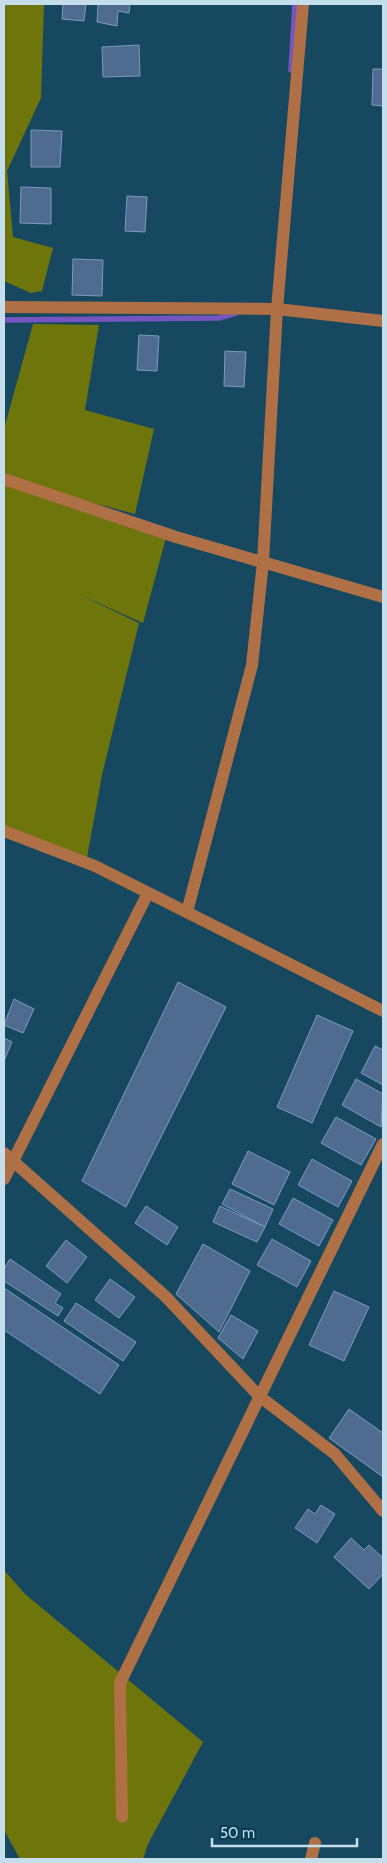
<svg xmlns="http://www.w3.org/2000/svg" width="387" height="1863" viewBox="0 0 387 1863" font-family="Cabin,sans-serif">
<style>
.green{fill:#6e750b}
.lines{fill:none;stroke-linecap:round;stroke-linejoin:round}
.stream{stroke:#7556c0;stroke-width:5.5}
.building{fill:#4f6c90;stroke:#7b9ac0}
.minor{stroke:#af7045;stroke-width:12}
</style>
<rect width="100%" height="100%" fill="#164860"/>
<!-- green -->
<g class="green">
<path d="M4 4H44L41 98 7 171 13 237 53 248 42 291 31 293 4 281Z"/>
<path d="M33 324 99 325 85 410 154 429 135 514 4 479V429Z"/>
<path d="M4 484 167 534 143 623 78 594 139 623 102 775 86 863 4 828Z"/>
<path d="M4 1570 25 1594 203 1742 148 1844 143 1859H20L4 1830Z"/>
</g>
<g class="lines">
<!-- stream -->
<g class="stream">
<path d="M291 70 295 4"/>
<path d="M4 320 219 318 236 313"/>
</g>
</g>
<!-- building -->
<g class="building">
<path d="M63 4H86L84 21 62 19Z"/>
<path d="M98 4H130L129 13 118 11 117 26 97 22Z"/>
<path d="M139 45 140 76 103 77 102 47Z"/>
<path d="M373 69H383V106L372 105Z"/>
<path d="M31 130 62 131 60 167H31Z"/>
<path d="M21 187 51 188V224L20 223Z"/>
<path d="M127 196 147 197 145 232 125 231Z"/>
<path d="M73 259 103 260 102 296 72 295Z"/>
<path d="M139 335 159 336 157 371 137 370Z"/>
<path d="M225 351 246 352 244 387 224 386Z"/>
<path d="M178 982 226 1007 126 1207 82 1181Z"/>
<path d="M14 999 34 1009 23 1033 4 1025Z"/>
<path d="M317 1015 353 1031 312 1123 277 1107Z"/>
<path d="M4 1038 12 1042 4 1061Z"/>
<path d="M375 1046 383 1050V1085L361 1073Z"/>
<path d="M356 1079 383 1094 381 1127 342 1105Z"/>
<path d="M336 1117 376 1139 361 1165 321 1143Z"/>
<path d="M248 1151 290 1172 274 1205 232 1184Z"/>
<path d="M312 1159 352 1181 338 1207 298 1185Z"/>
<path d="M230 1189 273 1209 265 1227 222 1204Z"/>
<path d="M293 1198 333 1220 319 1246 279 1224Z"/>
<path d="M146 1206 178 1227 167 1245 135 1223Z"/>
<path d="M220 1206 265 1227 257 1242 213 1222Z"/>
<path d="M272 1239 311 1261 297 1287 257 1265Z"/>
<path d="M66 1240 87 1257 67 1283 46 1266Z"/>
<path d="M203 1244 250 1271 219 1332 176 1294Z"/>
<path d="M10 1259 61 1294 55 1303 63 1308 58 1316 4 1281V1269Z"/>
<path d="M110 1279 135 1297 119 1318 95 1300Z"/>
<path d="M4 1288 119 1365 100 1394 4 1330Z"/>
<path d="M334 1291 369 1307 344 1361 309 1345Z"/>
<path d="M76 1303 136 1342 123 1361 64 1321Z"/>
<path d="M231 1315 258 1331 243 1359 218 1338Z"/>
<path d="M349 1409 383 1433V1477L329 1438Z"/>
<path d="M321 1505 335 1514 317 1543 295 1528 308 1509 315 1514Z"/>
<path d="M351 1538 364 1550 369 1545 383 1558V1574L369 1589 334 1557Z"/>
</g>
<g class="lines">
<!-- minor -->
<g class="minor">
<path d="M4 307 277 309 383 321"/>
<path d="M4 479 176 537 383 597"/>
<path d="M4 831 95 866 383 1011"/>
<path d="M187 912 252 665 263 562 277 309 303 4"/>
<path d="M4 1153 165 1296 259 1396 335 1454 383 1511"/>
<path d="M4 1179 148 893"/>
<path d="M122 1817 120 1683 383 1144"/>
<path d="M311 1859 315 1843"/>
</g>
</g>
<!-- border -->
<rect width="387" height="1863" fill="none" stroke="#c5deec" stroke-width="10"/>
<!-- scale -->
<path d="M212 1838v8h145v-8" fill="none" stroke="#c5deec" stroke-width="2.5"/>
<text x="220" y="1838" font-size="15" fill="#c5deec" stroke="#073d55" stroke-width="4" paint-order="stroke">50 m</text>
</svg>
